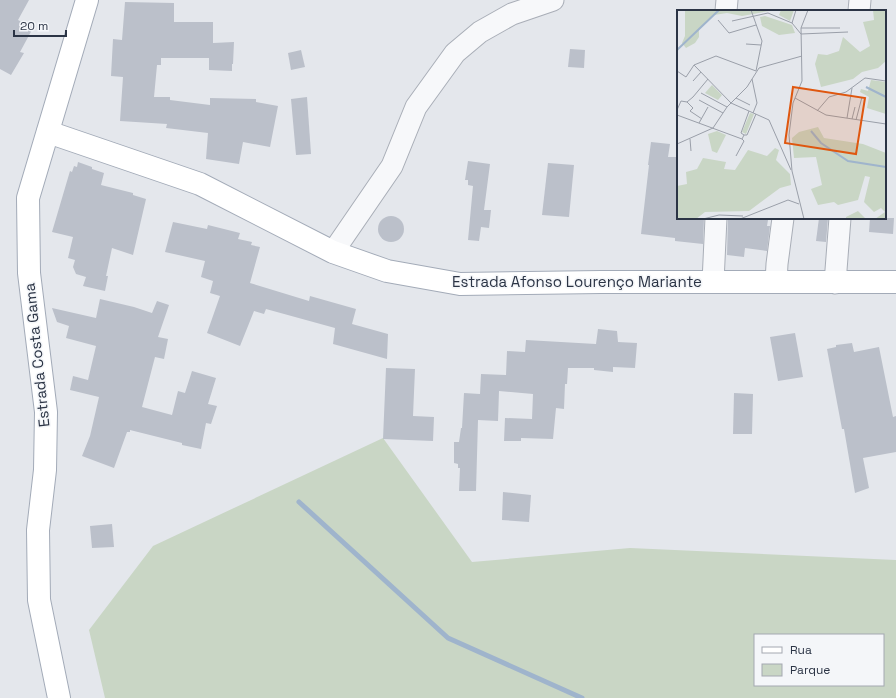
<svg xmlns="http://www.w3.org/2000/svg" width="896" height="698" viewBox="0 0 896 698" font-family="'Space Grotesk',sans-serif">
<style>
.green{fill:#c9d6c5;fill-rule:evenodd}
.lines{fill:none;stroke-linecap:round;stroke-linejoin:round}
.stream{stroke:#9fb4cc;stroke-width:5}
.building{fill:#bbc0ca}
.minor-casing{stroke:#a9aeb7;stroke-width:23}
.major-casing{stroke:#a3abb8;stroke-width:24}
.minor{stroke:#f7f8fa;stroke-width:21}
.major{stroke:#fff;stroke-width:22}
.labels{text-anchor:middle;stroke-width:3;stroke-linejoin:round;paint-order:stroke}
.street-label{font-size:15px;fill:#2b3445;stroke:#f4f6f9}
.inset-river{fill:none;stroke:#9fb4cc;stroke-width:2}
.inset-road{fill:none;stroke:#9a9fa9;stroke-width:1}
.view{fill:#df570f;fill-opacity:0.15;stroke:#df570f;stroke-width:2}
.inset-edge{fill:none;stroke:#2b3445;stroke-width:2}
</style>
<rect width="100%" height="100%" fill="#e4e7ec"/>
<!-- green -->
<path class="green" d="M383 438 472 562 630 548 896 560V698H105L89 630 153 546ZM755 635H883V685H755Z"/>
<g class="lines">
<!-- stream -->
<path class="stream" d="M299 502 448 638 582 698"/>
</g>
<!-- building -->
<g class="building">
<path d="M0 0H29L18 20 33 28 20 52 24 53 11 75 0 69Z"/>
<path d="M125 2 174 3V22H213V43L234 42 233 64H232V71L209 70V58H161V65H157L154 97H170V100L210 105V98L256 99V102L278 106 270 147 243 142 239 164 206 159 208 133 166 128 167 124 120 121 123 77 111 76 113 39 122 40Z"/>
<path d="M570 49 585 50 584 68 568 67Z"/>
<path d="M301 50 305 67 291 70 288 53Z"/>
<path d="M307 97 311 154 296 155 291 99Z"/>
<path d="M651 142 670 144 668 157H678V218H704L703 244 675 241V238L641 234 649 165H648Z"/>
<path d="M468 161 490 164 484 210H491L489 228 481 227 479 241 468 240 473 186 468 185V180H465Z"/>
<path d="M78 162 92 167V169L104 173 101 185 133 193V195L146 199 133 255 112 248 106 276H108L105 291 83 286 86 277 76 274 73 267 75 260 68 258 73 237 52 232 70 171 72 172 74 166 77 167Z"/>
<path d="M548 163 574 165 569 217 542 215Z"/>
<circle cx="391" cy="229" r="13"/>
<path d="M728 218H752L768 220 767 226H770L767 251 745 248 744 257 727 255Z"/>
<path d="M819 218H828L826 242 816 241Z"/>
<path d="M870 218H894L893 234 869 232Z"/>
<path d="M173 222 207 229 208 225 240 233 238 239 252 242 251 245 260 247 250 283 309 301 310 296 356 309 352 324 388 334 387 359 333 344 335 328 266 309 264 314 254 311 240 346 207 333 220 296 210 293 213 281 201 277 205 261 165 252Z"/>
<path d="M100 299 134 307 152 313 157 301 169 305 158 337 168 339 164 359 155 357 142 407 172 415 178 391 185 393 192 371 216 378 208 404 217 406 211 424 206 423 201 449 182 445V443L130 430V432H127L114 468 82 456 90 436 99 397 70 390 73 376 88 380 96 346 66 338 69 326 57 322 52 308 96 318Z"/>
<path d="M598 329 617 331 618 342 637 343 635 368 613 367V372L594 370V368H568L567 384H565L564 409 556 408 553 439 521 438V441H504L505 418 532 419 533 394 499 391 498 421 478 420 476 491H459L460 468H458V464L454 463V442H459L461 428H462L464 393 480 394 481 374 506 375 507 351 525 352 526 340 596 344Z"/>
<path d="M795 333 803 377 778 381 770 337Z"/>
<path d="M852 343 854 352 879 347 893 417 896 416V452L863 458 869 488 855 493 844 429H842L827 349 836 347V345Z"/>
<path d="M386 368 415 369 413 416 434 417 433 441 383 439Z"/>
<path d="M734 393 753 394 752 434H733Z"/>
<path d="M503 492 531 495 529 522 502 520Z"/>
<path d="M112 524 114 547 92 548 90 526Z"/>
</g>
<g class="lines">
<!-- minor casing -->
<g class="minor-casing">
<g id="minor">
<path d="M726 11 727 0"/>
<path d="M859 11 860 0"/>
<path d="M333 252 392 166 416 107 455 53 480 32 512 14 553 0"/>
<path d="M713 282 716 218"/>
<path d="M776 282 777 264 783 218"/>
<path d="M835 283 840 218"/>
</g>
</g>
<!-- major casing -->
<g class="major-casing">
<g id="major">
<path d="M48 132 200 184 333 252 387 271 460 284 601 282H896"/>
<path d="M59 698 39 600 38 530 45 470 46 412 29 273 28 198 87 0"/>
</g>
</g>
<!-- minor -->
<use href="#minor" class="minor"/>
<!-- major -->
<use href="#major" class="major"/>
</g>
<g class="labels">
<!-- street labels -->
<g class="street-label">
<text x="577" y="287">Estrada Afonso Lourenço Mariante</text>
<text transform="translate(37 355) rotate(-96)" y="5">Estrada Costa Gama</text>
</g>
</g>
<!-- overview -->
<g transform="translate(677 10)">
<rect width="209" height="209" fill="#e4e7ec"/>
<path d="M8 0H97L65 6 50 3 37 5 22 19V27L18 33 9 38 5 33 8 26ZM104 0H117L113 11 102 5ZM196 0H209V51L201 58 185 62 176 69 144 77 138 54 141 44 150 45 162 41 166 27 183 42 193 36 186 12 197 10ZM88 6 115 15 118 23 102 25 85 16 83 7ZM194 70 209 72V104L190 98 192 87 183 82 184 79 191 81ZM35 75 45 85 41 90 28 83ZM73 103 77 104 69 124 65 122ZM141 117 147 128 186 134 209 143V209H198L208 202 204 198 197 202 187 192 193 167 188 166 181 190 161 195 157 192 141 195 134 179 145 175 139 147 117 148 115 128 122 122ZM40 121 49 125 40 143 35 141 31 124ZM98 138 102 140 99 150 113 164 114 175 103 178 72 201 28 202 19 209H0V176L10 174 9 162 20 159 26 148 49 152 47 159 58 160 71 140 90 146ZM181 201 189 209H169V207Z" fill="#c9d6c5"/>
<path class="inset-river" d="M0 40 42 0M189 77 209 87M134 121 144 133 171 151 209 157"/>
<path class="inset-road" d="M41 10 52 23 79 15M55 11 91 3 115 13 119 0M115 13 124 24 171 22M124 18H163M69 34 84 35M17 55 54 93 92 110 114 160M0 61 9 67 17 55 39 46 79 61 85 31 74 0M75 69 80 93 76 103M16 71 24 62M24 83 50 97M59 88 73 95M118 88 149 105 209 114M22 90 46 103M10 92 16 98 13 101 25 109M0 100 4 91 10 92 16 87 31 69M140 101 152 87 169 82 188 68 209 71M0 105 65 129M170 108 175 78M175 109 178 97M179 110 185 87M22 113 31 97M67 125 64 123 72 101M13 129 14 141M65 129 67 125H70L79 104M0 134 36 118 50 97 70 77 82 58 125 46M59 146 67 131 65 129M26 209 42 205 66 206M63 209 111 190 122 194M127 209 115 161 112 125 116 93 125 71 124 18 131 0"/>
<path class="view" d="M116 77 188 88 179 144 108 133Z"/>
<rect width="209" height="209" class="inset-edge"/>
</g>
<!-- legend -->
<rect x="754" y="634" width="130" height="52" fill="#f4f6f9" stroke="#a4a8b1"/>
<rect x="762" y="647" width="20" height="6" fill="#ffffff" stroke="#a4a8b1"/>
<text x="790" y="654" font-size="12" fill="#2b3445">Rua</text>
<rect x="762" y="664" width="20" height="12" fill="#c9d6c5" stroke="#a4a8b1"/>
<text x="790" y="674" font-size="12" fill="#2b3445">Parque</text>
<!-- scale -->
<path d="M14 30v6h52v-6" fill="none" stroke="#2b3445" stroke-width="2"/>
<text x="20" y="30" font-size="12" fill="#2b3445" stroke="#f4f6f9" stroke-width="3" paint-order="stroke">20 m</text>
</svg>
